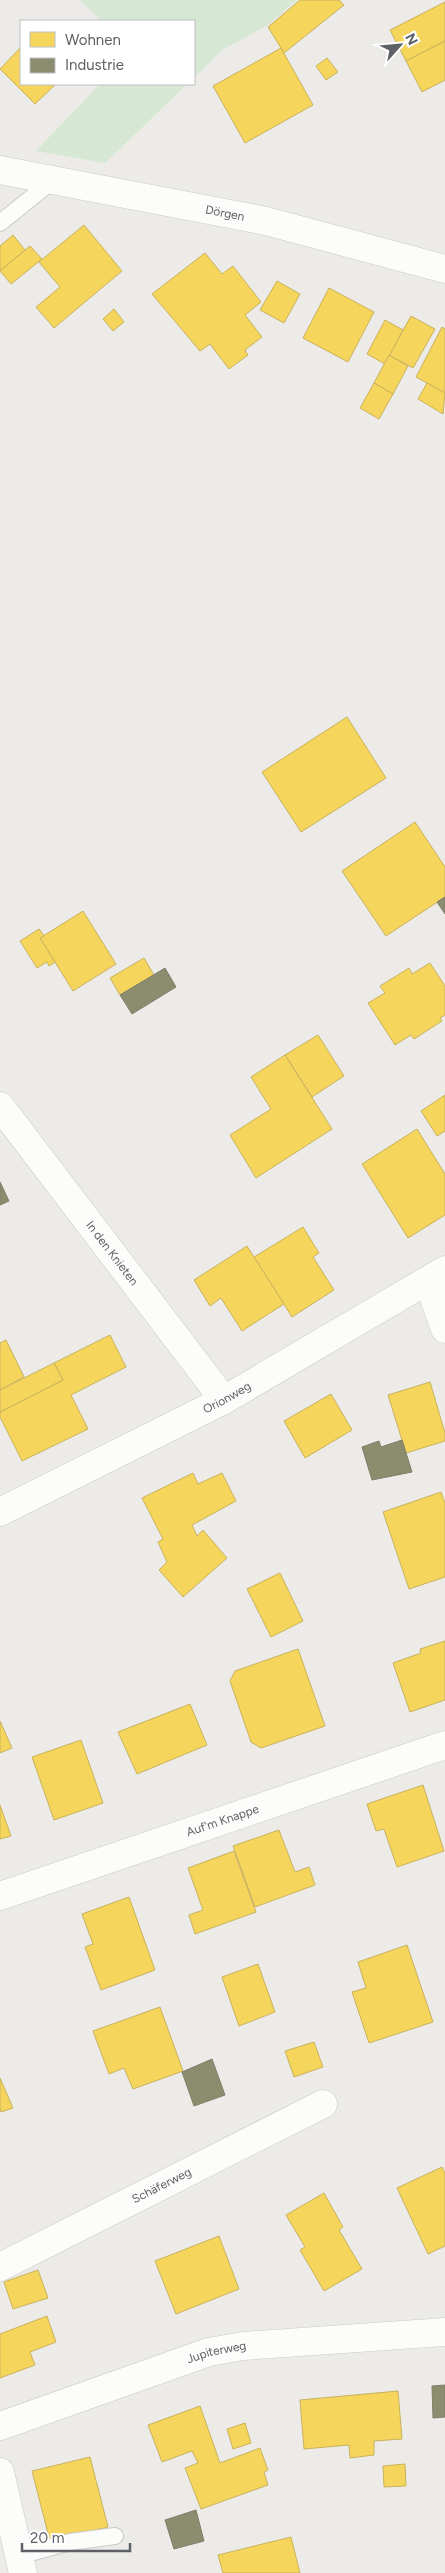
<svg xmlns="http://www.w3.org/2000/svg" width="445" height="2573" viewBox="0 0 445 2573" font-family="Figtree,sans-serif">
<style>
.green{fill:#d6e7d4}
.homes{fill:#f6d55c;stroke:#c8b25e}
.industry{fill:#8c8c6e;stroke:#7e7f6b}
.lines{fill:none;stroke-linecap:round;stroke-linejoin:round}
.lane-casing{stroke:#c9c9c9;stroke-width:18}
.street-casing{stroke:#c9c9c9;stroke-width:29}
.lane{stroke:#fcfcfb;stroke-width:16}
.street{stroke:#fcfcfb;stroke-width:28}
.labels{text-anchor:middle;stroke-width:5;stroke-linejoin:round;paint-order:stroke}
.street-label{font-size:12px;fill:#5d6064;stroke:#fff}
</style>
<rect width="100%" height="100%" fill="#ecebe7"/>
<!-- green -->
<g class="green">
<path d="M80 0H297L266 26 222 50 194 78V21H102Z"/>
<path d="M100 84H187L105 163 36 151Z"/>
</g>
<!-- homes -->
<g class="homes">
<path d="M300 0H339L344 5 284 53 268 27Z"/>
<path d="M445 2V41L406 61 390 30Z"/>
<path d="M445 41V80L422 92 406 61Z"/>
<path d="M21 47V84H56L35 104 0 69Z"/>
<path d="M281 48 313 105 245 143 213 86Z"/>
<path d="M327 58 338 72 326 80 316 66Z"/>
<path d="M84 225 122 271 54 328 36 307 60 287 39 262Z"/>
<path d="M13 235 25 250 0 271V246Z"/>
<path d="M30 246 42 259 11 284 0 271Z"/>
<path d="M205 253 222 274 233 266 261 302 245 315 262 337 245 350 248 355 229 369 210 344 200 351 152 294Z"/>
<path d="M277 281 300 294 284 323 260 310Z"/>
<path d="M329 288 374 312 348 362 303 338Z"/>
<path d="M114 309 124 322 113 331 103 319Z"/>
<path d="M411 316 435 329 413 368 389 355Z"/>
<path d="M385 320 403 330 385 364 367 354Z"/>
<path d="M442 327 445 329V393L416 377Z"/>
<path d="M389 355 408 366 393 394 374 383Z"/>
<path d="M374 383 393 394 379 419 360 408Z"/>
<path d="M427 383 445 393 443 414 418 399Z"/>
<path d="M347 717 386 778 301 832 262 772Z"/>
<path d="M415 822 445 867V897L386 936 342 871Z"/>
<path d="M83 911 116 964 73 991 40 938Z"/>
<path d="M39 929 44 936 40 938 55 962 49 966 47 962 37 968 20 941Z"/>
<path d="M144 958 154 975 120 995 110 978Z"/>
<path d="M430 963 445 986V1015L440 1018 442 1021 414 1039 411 1035 395 1045 368 1003 385 993 380 986 409 968 412 974Z"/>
<path d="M318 1035 344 1076 312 1097 285 1055Z"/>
<path d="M285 1055 332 1129 256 1178 230 1135 271 1109 251 1077Z"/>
<path d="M445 1095V1131L437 1136 421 1111Z"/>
<path d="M417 1129 445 1174V1215L408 1238 362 1164Z"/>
<path d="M303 1227 319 1253 313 1257 334 1290 292 1317 254 1257Z"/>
<path d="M247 1246 284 1304 242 1331 221 1298 210 1306 194 1280Z"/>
<path d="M110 1335 126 1367 71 1395 88 1429 22 1461 0 1417V1412L63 1380 54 1363Z"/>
<path d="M6 1340 24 1377 0 1390V1343Z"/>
<path d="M54 1363 63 1380 0 1412V1390Z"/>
<path d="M430 1382 445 1433V1441L406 1453 388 1395Z"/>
<path d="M331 1394 352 1430 305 1458 284 1421Z"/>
<path d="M193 1473 198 1484 222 1473 236 1501 192 1525 197 1536 203 1530 227 1558 183 1597 159 1570 167 1562 158 1542 163 1539 142 1498Z"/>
<path d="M441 1492 445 1503V1577L409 1589 383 1512Z"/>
<path d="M280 1573 303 1621 271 1637 247 1589Z"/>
<path d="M445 1641V1700L410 1712 393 1663 421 1653 420 1649Z"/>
<path d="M298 1649 325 1726 261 1748 251 1742 230 1681 235 1671Z"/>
<path d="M190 1704 207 1745 137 1774 118 1732Z"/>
<path d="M0 1721 12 1748 0 1753Z"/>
<path d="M81 1740 103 1803 54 1820 32 1757Z"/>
<path d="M423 1785 444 1851 397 1867 384 1829 376 1831 367 1804Z"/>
<path d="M0 1805 11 1836 0 1839Z"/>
<path d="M279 1830 295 1872 309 1867 315 1885 255 1907 233 1846Z"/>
<path d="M234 1851 256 1912 195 1934 189 1915 203 1910 188 1868Z"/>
<path d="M129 1897 155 1970 101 1990 85 1947 93 1944 82 1914Z"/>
<path d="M407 1945 433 2022 369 2043 352 1992 366 1988 358 1962Z"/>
<path d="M258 1964 275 2012 239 2026 222 1977Z"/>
<path d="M160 2007 183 2071 133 2089 124 2068 109 2074 93 2031Z"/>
<path d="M314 2042 323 2067 294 2077 285 2051Z"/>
<path d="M0 2078 13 2108 1 2112 0 2108Z"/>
<path d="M442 2167 445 2173V2246L428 2254 397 2188Z"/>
<path d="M324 2193 343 2227 339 2230 362 2269 324 2291 300 2250 305 2247 286 2215Z"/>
<path d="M219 2236 239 2289 176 2314 155 2261Z"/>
<path d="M38 2270 48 2298 13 2309 4 2282Z"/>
<path d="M47 2316 56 2342 30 2352 35 2365 0 2378V2334Z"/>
<path d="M398 2391 402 2439 374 2441V2455L350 2458 349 2445 304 2449 300 2400Z"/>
<path d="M200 2406 220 2463 260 2448 268 2470 264 2472 268 2485 201 2509 185 2468 198 2463 192 2451 162 2462 148 2425Z"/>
<path d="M245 2423 251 2443 233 2449 227 2429Z"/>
<path d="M90 2457 108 2527 50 2541 32 2471Z"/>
<path d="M405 2464 406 2486 384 2487 383 2466Z"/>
<path d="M291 2537 300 2573H223L218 2555Z"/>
</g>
<!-- industry -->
<g class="industry">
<path d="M445 897V914L437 902Z"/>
<path d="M165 968 176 987 132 1014 120 995Z"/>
<path d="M0 1182 9 1201 0 1205Z"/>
<path d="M402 1440 412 1472 372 1480 362 1447 379 1441 381 1447Z"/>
<path d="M212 2059 225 2095 194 2106 182 2072Z"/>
<path d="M445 2385V2417L433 2418 432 2386Z"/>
<path d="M196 2510 204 2541 174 2549 165 2520Z"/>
</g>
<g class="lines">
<!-- lane casing -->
<g class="lane-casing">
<g id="lane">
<path d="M0 223 52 181"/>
<path d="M19 2556 70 2542 115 2536"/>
</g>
</g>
<!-- street casing -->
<g class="street-casing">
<g id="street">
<path id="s1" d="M0 170 266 221 445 269"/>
<path id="s2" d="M0 1106 224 1400"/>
<path d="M428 1281 445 1329"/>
<path id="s3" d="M0 1512 224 1400 445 1270"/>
<path id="s4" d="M0 1896 445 1745"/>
<path id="s5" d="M0 2267 323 2104"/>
<path id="s6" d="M0 2426 209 2352 243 2346 445 2332"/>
<path d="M0 2472 23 2573"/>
</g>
</g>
<!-- lane -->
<use href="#lane" class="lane"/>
<!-- street -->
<use href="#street" class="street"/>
</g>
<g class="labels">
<!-- street labels -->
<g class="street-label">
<text dy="4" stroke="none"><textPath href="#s1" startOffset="229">Dörgen</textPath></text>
<text dy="4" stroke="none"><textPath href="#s2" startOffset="185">In den Knieten</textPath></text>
<text dy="4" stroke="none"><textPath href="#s3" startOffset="254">Orionweg</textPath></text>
<text dy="4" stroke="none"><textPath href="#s4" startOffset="235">Auf'm Knappe</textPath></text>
<text dy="4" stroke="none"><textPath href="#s5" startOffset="181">Schäferweg</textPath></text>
<text dy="4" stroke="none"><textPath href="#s6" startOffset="229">Jupiterweg</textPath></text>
</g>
</g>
<!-- legend -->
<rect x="20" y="20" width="175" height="65" fill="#ffffff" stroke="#bebfc1"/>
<rect x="30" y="32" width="25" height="15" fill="#f6d55c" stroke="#bebfc1"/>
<text x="65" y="45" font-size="15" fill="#5d6064">Wohnen</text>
<rect x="30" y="58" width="25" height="15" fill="#8c8c6e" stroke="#bebfc1"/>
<text x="65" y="70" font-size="15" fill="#5d6064">Industrie</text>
<!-- north arrow -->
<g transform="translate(400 45) rotate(63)" stroke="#ffffff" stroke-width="4" paint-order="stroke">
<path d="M0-4L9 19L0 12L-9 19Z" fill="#5d6064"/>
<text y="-8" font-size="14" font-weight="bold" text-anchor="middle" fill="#5d6064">N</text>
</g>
<!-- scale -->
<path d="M22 2543v8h108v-8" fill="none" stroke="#5d6064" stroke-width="2.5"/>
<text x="30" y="2543" font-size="15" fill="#5d6064" stroke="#ffffff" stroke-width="4" paint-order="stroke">20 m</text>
</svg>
